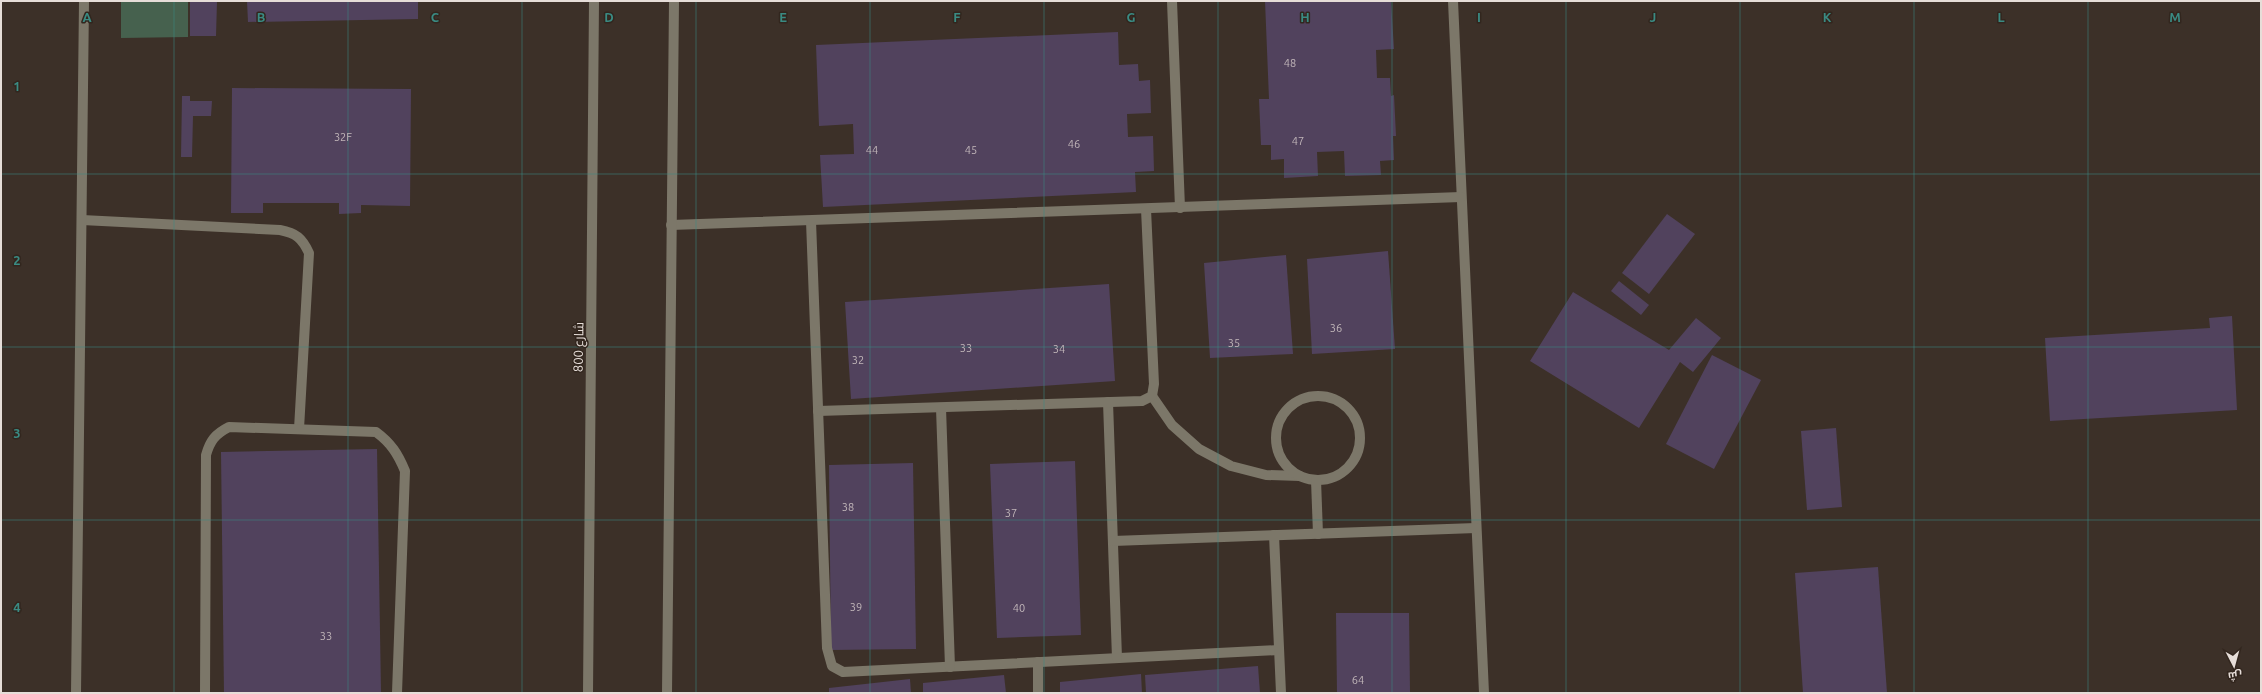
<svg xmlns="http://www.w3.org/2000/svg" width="2262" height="694" viewBox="0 0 2262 694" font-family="Ubuntu,Cairo,sans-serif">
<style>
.green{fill:#46614e}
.building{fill:#51425d}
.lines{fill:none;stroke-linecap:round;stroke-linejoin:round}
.minor{stroke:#7c7769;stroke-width:10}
.grid{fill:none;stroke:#3a8b83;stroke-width:1;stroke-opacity:0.55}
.labels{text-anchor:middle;stroke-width:3;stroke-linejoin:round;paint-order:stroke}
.number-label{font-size:11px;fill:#c1b6b9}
.street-label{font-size:13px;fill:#e6ddd8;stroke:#32261e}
.grid-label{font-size:13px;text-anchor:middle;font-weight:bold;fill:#3a8b83;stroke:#32261e;stroke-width:3;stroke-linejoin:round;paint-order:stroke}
</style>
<rect width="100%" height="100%" fill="#3c3028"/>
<!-- green -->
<path class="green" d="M121 1H188V37L121 38Z"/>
<!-- building -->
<g class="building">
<path d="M190 1H217L216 36H190Z"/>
<path d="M247 1H418V19L248 22Z"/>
<path d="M1265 1H1391L1394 49 1376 50 1377 78H1390L1391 96 1394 95 1396 136H1393L1394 160 1380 161 1381 175 1345 176 1344 151 1317 152 1318 176 1284 178V159L1271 160V145H1261L1259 99H1269Z"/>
<path d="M1118 32 1119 65 1138 64 1139 81 1150 80 1151 113 1127 114 1128 137 1153 136 1154 171 1135 172 1136 192 823 207 820 155 854 154 853 124 819 126 816 45Z"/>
<path d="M232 88 411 89 410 206 361 205V213L339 214V203H263V213H231Z"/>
<path d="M182 96H190V101H212L211 116H193L192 157H181Z"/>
<path d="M1667 214 1695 234 1649 294 1622 273Z"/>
<path d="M1388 251 1395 349 1312 354 1307 259Z"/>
<path d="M1286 255 1293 354 1210 358 1204 263Z"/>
<path d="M1619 281 1649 305 1641 315 1611 291Z"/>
<path d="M1109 284 1115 381 851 399 845 302Z"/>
<path d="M1573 292 1669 350 1696 318 1721 338 1693 372 1680 362 1639 428 1530 361Z"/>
<path d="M2232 316 2237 410 2050 421 2045 338 2210 328 2209 318Z"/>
<path d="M1712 355 1761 380 1714 469 1666 444Z"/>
<path d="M1836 428 1842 507 1807 510 1801 431Z"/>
<path d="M377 449 381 693H224L221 452Z"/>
<path d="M1075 461 1081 635 997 638 990 464Z"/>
<path d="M913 463 916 649 831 650 829 465Z"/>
<path d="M1878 567 1887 693H1803L1795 573Z"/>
<path d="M1336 613H1409L1410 693H1337Z"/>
<path d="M1258 666 1260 693H1146L1145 675Z"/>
<path d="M1141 674 1142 693H1060V682Z"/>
<path d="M1004 675 1006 693H923V683Z"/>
<path d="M910 679 911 693H829V688Z"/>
</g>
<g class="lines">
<!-- minor -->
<g class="minor">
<path d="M1172 1 1180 208"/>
<path d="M1453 1 1484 693"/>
<path d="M82 220 280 230C296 233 302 238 309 253L299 429"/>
<path d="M811 221 827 648 832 666 843 672 1279 650"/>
<path d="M671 225 1461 197"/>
<path d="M1152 396 1172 425 1199 449 1231 466 1266 475 1300 476"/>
<circle cx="1318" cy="438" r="42"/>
<path d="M1108 402 1117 658"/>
<path d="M941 408 950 667"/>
<path d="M818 411 1142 401 1152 396 1154 384 1146 209"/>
<path d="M1316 480 1318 534"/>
<path d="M1274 535 1281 693"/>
<path d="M1113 541 1476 528"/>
<path d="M1038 662V693"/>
<path d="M76 693 84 1"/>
<path d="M205 693 206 455C210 441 215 434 229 427L376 432C391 443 398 454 405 471L397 693"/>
<path d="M588 693 594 1"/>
<path d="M667 693 674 1"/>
</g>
</g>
<!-- grid -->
<path class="grid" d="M174 1V693M348 1V693M522 1V693M696 1V693M870 1V693M1044 1V693M1218 1V693M1392 1V693M1566 1V693M1740 1V693M1914 1V693M2088 1V693M1 174H2261M1 347H2261M1 520H2261"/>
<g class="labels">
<!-- number labels -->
<g class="number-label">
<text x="1290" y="67">48</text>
<text x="343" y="141">32F</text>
<text x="1298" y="145">47</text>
<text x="1074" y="148">46</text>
<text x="872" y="154">44</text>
<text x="971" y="154">45</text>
<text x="1336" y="332">36</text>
<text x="1234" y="347">35</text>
<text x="966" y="352">33</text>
<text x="1059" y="353">34</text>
<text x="858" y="364">32</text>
<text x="848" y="511">38</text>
<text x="1011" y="517">37</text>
<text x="856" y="611">39</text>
<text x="1019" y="612">40</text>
<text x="326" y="640">33</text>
<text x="1358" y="684">64</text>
</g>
<!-- street labels -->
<g class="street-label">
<text transform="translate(578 347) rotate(-89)" y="5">شارع 800</text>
</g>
</g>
<g class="grid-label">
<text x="87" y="22">A</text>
<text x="261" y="22">B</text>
<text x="435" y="22">C</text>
<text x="609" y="22">D</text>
<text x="783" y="22">E</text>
<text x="957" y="22">F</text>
<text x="1131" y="22">G</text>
<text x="1305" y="22">H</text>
<text x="1479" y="22">I</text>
<text x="1653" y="22">J</text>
<text x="1827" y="22">K</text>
<text x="2001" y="22">L</text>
<text x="2175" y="22">M</text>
<text x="17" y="91">1</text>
<text x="17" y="265">2</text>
<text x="17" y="438">3</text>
<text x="17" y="612">4</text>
</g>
<!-- border -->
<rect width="2262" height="694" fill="none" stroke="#e6ddd8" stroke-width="4"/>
<!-- north arrow -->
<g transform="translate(2234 666) rotate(174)" stroke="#32261e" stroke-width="3" paint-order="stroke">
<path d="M0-3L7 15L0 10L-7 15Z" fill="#e6ddd8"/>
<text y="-6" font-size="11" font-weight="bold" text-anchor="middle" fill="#e6ddd8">ش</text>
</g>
</svg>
